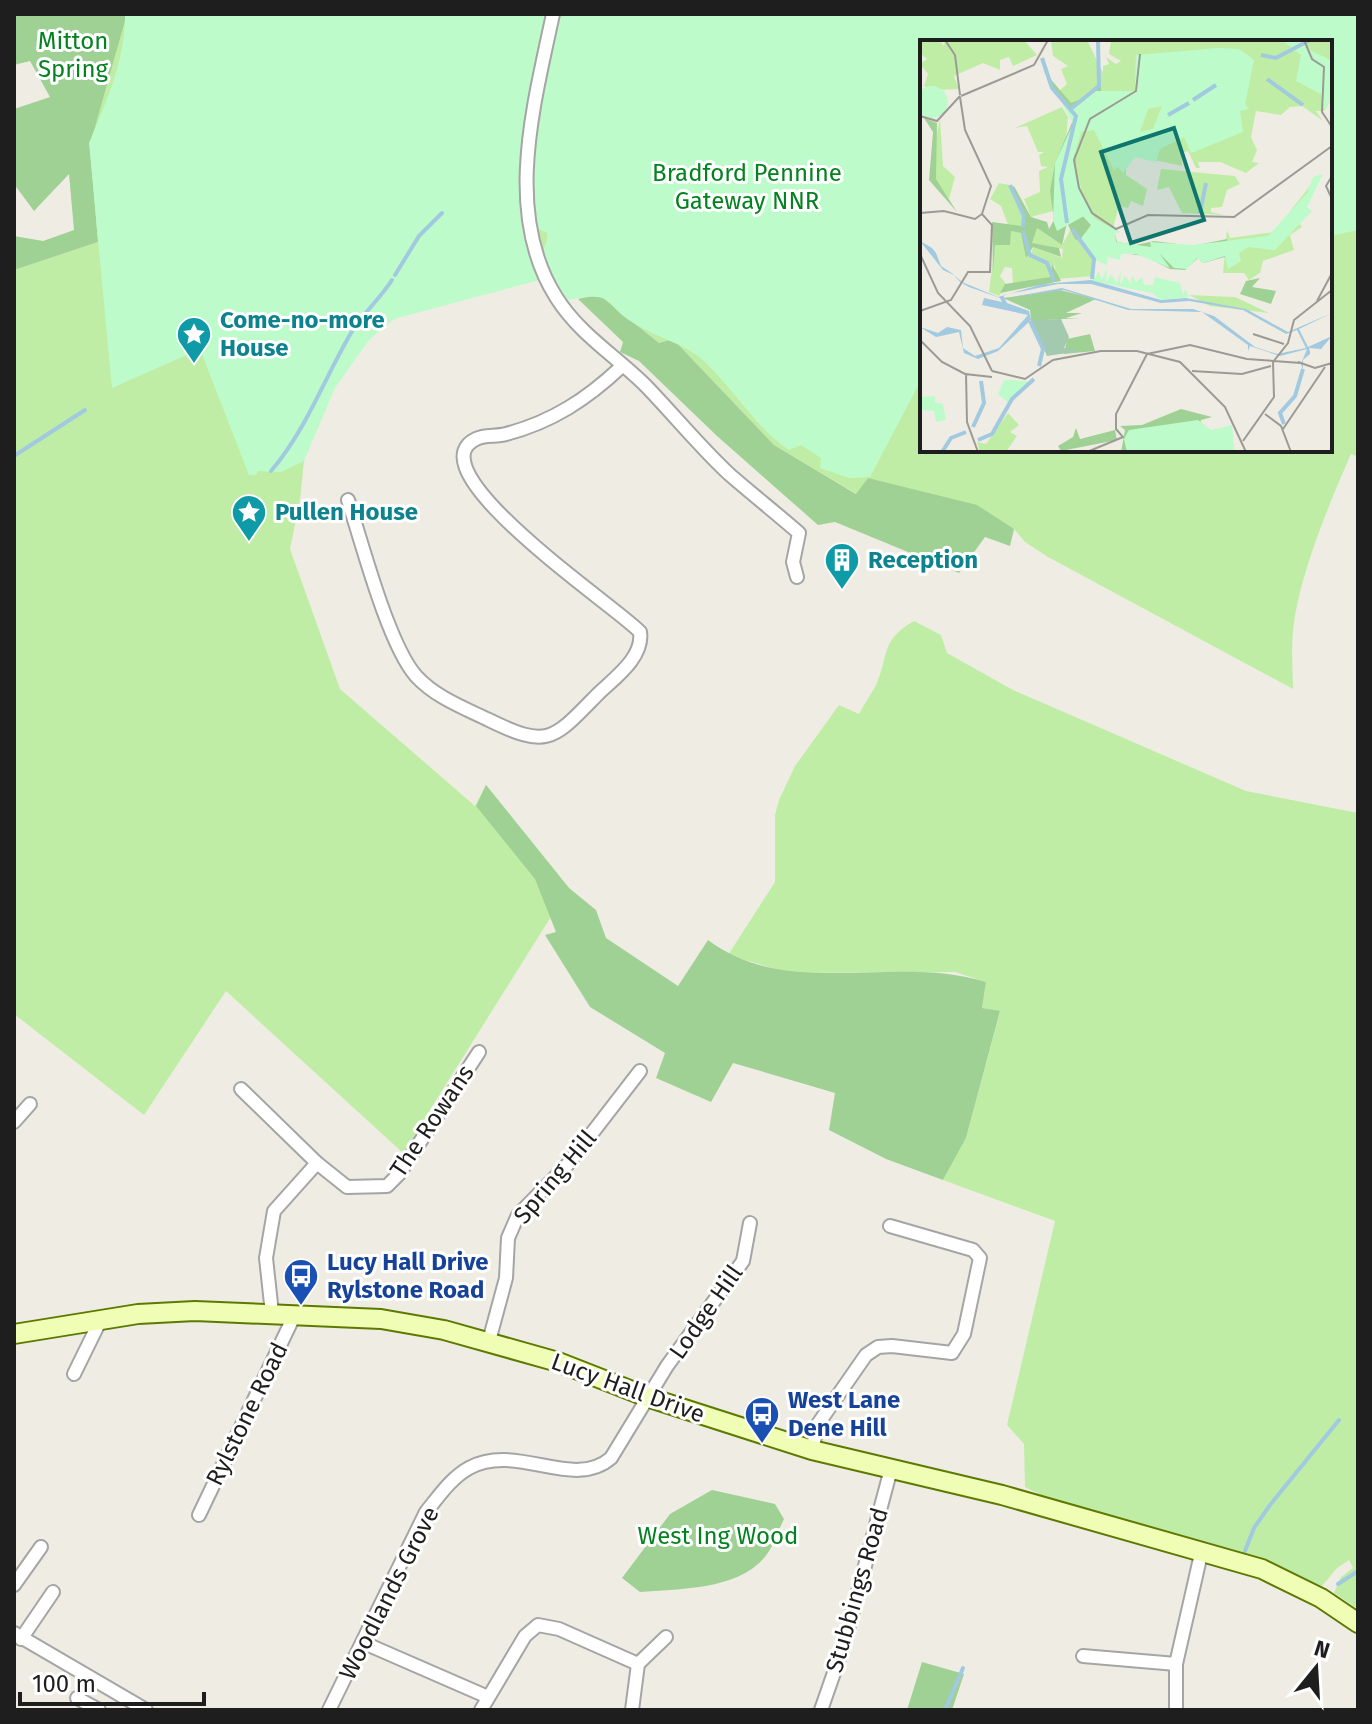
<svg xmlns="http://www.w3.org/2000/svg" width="1372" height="1724" viewBox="0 0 1372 1724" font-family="'Fira Sans',sans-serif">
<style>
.grass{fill:#c0eda6;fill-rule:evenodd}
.forest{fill:#9fd195}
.park{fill:#bdfcca}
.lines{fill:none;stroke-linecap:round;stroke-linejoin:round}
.stream{stroke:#a1c9e0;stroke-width:4}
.street-casing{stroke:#a5a5a5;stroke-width:16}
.secondary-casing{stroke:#5d7900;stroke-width:22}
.street{stroke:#fff;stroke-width:12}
.secondary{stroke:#f0fdb4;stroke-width:18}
.labels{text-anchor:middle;stroke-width:6;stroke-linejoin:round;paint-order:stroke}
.park-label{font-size:24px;fill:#058220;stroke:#fff}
.culture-label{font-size:24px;font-weight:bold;fill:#0d838f;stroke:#fff;text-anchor:start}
.street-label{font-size:24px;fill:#1e1e1e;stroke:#fff}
.transit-label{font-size:24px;font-weight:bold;fill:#164399;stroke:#fff;text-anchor:start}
.inset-river{fill:none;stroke:#a1c9e0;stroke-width:4}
.inset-road{fill:none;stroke:#9b9a94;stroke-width:2}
.view{fill:#0f766e;fill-opacity:0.15;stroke:#0f766e;stroke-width:4}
.inset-edge{fill:none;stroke:#1e1e1e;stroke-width:4}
</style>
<rect width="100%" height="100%" fill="#efede3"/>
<!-- grass -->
<g class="grass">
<path d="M125 14H1358V457L1351 454C1329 504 1298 578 1293 632 1291 651 1293 670 1293 689L1048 557 1025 542 1014 529 868 478 857 494 774 445 673 339 659 343 598 294 562 258 492 290 359 329 305 452 300 500 290 549 340 689 475 806 486 785 569 888 403 1153 226 991 144 1115 14 1014V270L98 242 90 145ZM922 42H1330V450H922Z"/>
<path d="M914 621 941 635 947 653 1013 690 1246 791 1358 813V1609L1334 1593 1341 1577 1353 1568 1349 1560 1337 1568 1322 1586 1235 1550 1045 1497 1025 1487 1024 1444 1007 1425 1055 1221 943 1180 966 1138 1000 1012 982 1008 986 982 955 972 789 973 728 955 775 882V815L779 800 795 766 839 705 859 714C864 704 871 695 876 685 889 656 880 640 914 621Z"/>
</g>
<!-- forest -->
<g class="forest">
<path d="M14 14H125L126 17 90 145 98 242 14 270V236L43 241 74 230 69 174 34 211 14 184V109L50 97 30 61 14 65Z"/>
<path d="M598 294 659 343 673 339 774 445 856 494 868 478 977 505 1014 529 1010 546 985 537 959 573 835 522 818 525 717 436 639 361 620 352 623 342 578 299Z"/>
<path d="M486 785 569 888 596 910 606 938 678 986 708 940C789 1001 895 953 986 982L982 1008 1000 1011 966 1138 943 1180 886 1159 829 1130 835 1093 733 1063 711 1102 656 1078 665 1053 590 1007 545 935 556 932 535 879 476 806Z"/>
<path d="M712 1490 775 1504 784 1519C778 1531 773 1548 764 1558 737 1590 677 1589 640 1592L622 1578 670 1514Z"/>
<path d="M922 1662 964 1674 952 1710H907Z"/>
</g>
<!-- park -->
<g class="park">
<path d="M125 14H549L521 197C523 227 528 252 544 279L394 319 369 340 335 388 304 461 281 472 258 471 256 475H249L200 349 112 388 89 143C106 103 126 58 125 14Z"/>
<path d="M555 14H1358V230L1330 236V42H922V378L870 477 849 478 820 468 821 458 801 445 789 450C754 426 734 389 703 360 685 344 658 338 637 325 600 304 619 290 568 300 559 288 539 267 543 252 545 244 548 242 547 233L534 227 533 170Z"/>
</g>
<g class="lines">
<!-- stream -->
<g class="stream">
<path d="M395 275 419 236 442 213"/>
<path d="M14 456 85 410"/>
<path d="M271 471C306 430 324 379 351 333 363 313 380 299 392 280"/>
<path d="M1245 1551 1254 1528 1270 1505 1339 1420"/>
<path d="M1338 1584 1358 1571"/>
<path d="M945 1710 963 1668"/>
</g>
<!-- street casing -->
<g class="street-casing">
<g id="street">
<path d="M553 14C534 104 503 213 556 297 579 334 616 356 646 386 674 415 700 447 729 474 752 494 776 513 799 533L793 562 797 577"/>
<path d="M348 500C362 543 388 644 416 676 435 697 464 708 489 720 548 749 553 740 597 695 613 679 644 658 640 632 621 610 411 470 476 439 485 434 496 437 506 434 552 422 587 399 621 367"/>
<path d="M241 1089 317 1163"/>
<path d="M14 1122 30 1104"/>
<path d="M272 1313 266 1258 274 1211 317 1163 347 1187 387 1186 399 1174 479 1052"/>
<path d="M489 1341 506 1278 508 1238 518 1215 569 1163 640 1071"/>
<path d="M74 1374 100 1321"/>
<path d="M812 1450 818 1424 866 1355 878 1347 892 1346 952 1353 964 1334 980 1258 973 1250 890 1226"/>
<path d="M199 1515 295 1314"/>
<path d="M14 1585 41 1547"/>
<path d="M14 1633 146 1710"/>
<path d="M21 1639 53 1592"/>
<path d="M364 1643 488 1697"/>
<path d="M1083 1656 1176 1664"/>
<path d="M638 1664 666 1637"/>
<path d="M77 1698 99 1710"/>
<path d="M329 1710 426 1512C439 1496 451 1478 469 1468 517 1442 573 1491 611 1458L667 1366 743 1261 750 1223"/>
<path d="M481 1710 525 1636 538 1625 559 1629 638 1664 632 1710"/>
<path d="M821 1710 844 1644 891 1469"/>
<path d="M1176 1710V1664L1201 1554"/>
</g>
</g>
<!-- secondary casing -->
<g class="secondary-casing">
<path id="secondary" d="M14 1334 138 1314 195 1311 381 1319 444 1330 558 1362 650 1398 812 1450 1002 1495 1262 1569 1321 1598 1358 1623"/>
</g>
<!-- street -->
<use href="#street" class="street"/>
<!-- secondary -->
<use href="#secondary" class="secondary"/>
</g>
<!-- icons -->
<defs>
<g id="sight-pin" transform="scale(1.8)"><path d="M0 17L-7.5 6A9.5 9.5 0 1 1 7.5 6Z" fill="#0f9aa8" stroke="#fff"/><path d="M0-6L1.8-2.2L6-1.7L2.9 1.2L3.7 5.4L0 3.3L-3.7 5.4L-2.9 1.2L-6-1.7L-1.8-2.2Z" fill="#fff"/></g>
<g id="building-pin" transform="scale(1.8)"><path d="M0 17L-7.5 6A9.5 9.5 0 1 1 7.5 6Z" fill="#0f9aa8" stroke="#fff"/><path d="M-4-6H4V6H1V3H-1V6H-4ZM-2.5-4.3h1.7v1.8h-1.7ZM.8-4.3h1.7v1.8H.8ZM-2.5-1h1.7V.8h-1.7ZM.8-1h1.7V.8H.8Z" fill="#fff"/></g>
<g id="bus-pin" transform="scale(1.8)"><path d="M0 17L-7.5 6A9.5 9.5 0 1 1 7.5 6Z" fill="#1a4fb4" stroke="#fff"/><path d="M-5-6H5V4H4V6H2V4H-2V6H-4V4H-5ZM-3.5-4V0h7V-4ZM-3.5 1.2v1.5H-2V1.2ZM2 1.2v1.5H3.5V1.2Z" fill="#fff"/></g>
</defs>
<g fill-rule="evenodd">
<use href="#sight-pin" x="194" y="334"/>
<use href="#sight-pin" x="249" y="512"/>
<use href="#building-pin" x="842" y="560"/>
<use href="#bus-pin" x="301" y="1276"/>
<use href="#bus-pin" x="762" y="1414"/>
</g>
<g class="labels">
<!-- park labels -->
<g class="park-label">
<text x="73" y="49">Mitton<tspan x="73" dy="28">Spring</tspan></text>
<text x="747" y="181">Bradford Pennine<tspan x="747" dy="28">Gateway NNR</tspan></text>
<text x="718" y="1544">West Ing Wood</text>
</g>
<!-- culture labels -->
<g class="culture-label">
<text x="220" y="328">Come-no-more<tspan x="220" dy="28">House</tspan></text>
<text x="275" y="520">Pullen House</text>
<text x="868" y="568">Reception</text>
</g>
<!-- street labels -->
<g class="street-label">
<text transform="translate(432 1121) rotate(-56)" y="8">The Rowans</text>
<text transform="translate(555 1177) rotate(-50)" y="8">Spring Hill</text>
<text transform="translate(706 1312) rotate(-55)" y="8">Lodge Hill</text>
<text transform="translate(628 1388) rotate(20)" y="8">Lucy Hall Drive</text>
<text transform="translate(247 1414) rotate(-64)" y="8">Rylstone Road</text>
<text transform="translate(857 1590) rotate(-74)" y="8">Stubbings Road</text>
<text transform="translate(389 1593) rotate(-63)" y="8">Woodlands Grove</text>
</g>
<!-- transit labels -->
<g class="transit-label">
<text x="327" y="1270">Lucy Hall Drive<tspan x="327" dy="28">Rylstone Road</tspan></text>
<text x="788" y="1408">West Lane<tspan x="788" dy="28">Dene Hill</tspan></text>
</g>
</g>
<!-- overview -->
<g transform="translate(920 40)">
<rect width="412" height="412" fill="#efede3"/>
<path d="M0 0H19L24 6 25 0H104L117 15 93 26 89 17 80 20V30L63 23 34 36 39 49 16 50 4 46 8 34 0 24 7 19 0 13ZM131 0H167L183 33V26L189 24 186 17 196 24 201 21 189 14 191 0H412V59L404 71H396L403 81 382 66 370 67 361 75 336 71 331 97 337 110 332 122 339 123 326 133 300 122H278L280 128H276L268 111 261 113 262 126 216 116 206 123V135L227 149 223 166 211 161 208 168 199 166 193 188 200 192 185 195 160 173 150 135 165 57 151 64 139 51 147 44 141 29 148 26 133 16ZM142 67 148 77 146 99 135 124 133 171 111 177 104 159 120 152 119 131 128 127 121 126 119 115 124 112H118L107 86 95 88ZM20 79 23 126 35 137 29 159 16 140 13 111ZM241 129 315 136 320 144 307 150 302 167 291 168V172L304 175 262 173 249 147 237 150ZM400 133 378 182 382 187 370 195 374 210 343 221 340 233 329 240 324 233H303L307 190 310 198 354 192ZM79 143 94 146 91 150 103 175 102 187 88 185 81 166 70 159ZM117 188 142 205 151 189 171 213 174 236 138 239 134 224 131 237 93 246 92 228 85 227 80 236 87 245 79 256 69 252 75 204 82 205 91 191 101 193 111 217 113 207 142 218 143 209 111 203ZM269 255 315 257 349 273 290 266ZM88 373 99 385 90 392 97 396 86 412H60L57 402 66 404Z" fill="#c0eda6"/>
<path d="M123 30 151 63 174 54 181 41V55L154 102 160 173 172 186 185 195 195 194 197 202 216 205 234 201 272 206 307 199V221L305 217 283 223 278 218 265 230 250 229 224 216 196 212 165 193 160 201 155 199 147 183 142 205 117 188 112 203 139 208 141 217 113 207 106 218 101 193 91 191 90 205H75L73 231 72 182 102 186 103 175 91 151 94 146 111 177 127 182 129 189 134 180 130 151 135 123 153 80ZM4 78 17 83 16 139 37 172 9 140 13 92ZM132 224 141 241 80 253 85 244 131 237ZM340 238 332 247 356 251 351 264 320 254 326 241ZM140 250 176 259 146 273H162L146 278H160L124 280H111L110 270 83 258ZM170 294 175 311 144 314 147 299ZM261 369 292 377 281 380 273 412H201L205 390 200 386 222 385ZM156 388 160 399 195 390 197 400 141 411 138 406 153 397Z" fill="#9fd195"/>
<path d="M141 279 149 297 144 308 161 311 127 316 111 280Z" fill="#a3caae"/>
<path d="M362 0H391L386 3 390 10 412 21V58L404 70 401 54 376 41 381 15ZM298 8 319 9 334 20 325 64 329 69 320 71 323 92 271 113 264 97 240 109 236 122 215 117 203 133 198 127 194 130 174 90 161 92 154 117 163 157 175 179 200 192 195 193 196 202 231 207 230 202 273 205 348 196 387 153 393 137 403 134 387 167 392 171 355 210 328 207 319 213 321 221 308 229 305 216 283 223 277 218 267 229 254 228 239 213 250 228 216 214H201L200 220 188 217 187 225 174 220 160 200 171 185 164 176 137 191 133 180 135 123 153 84 142 63 151 69 175 51H215L216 15ZM242 66 233 89 220 92 228 69ZM-4 62a16 16 0 1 1 32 0a16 16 0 1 1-32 0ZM187 228 186 242 191 234 197 243 201 230 200 244 205 236 211 244 212 235 216 242 222 237 224 245H233L235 237 260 243 263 255 265 249 269 257 241 260 232 253 172 241 179 231 182 240ZM84 340 108 341 89 364 78 354ZM15 356V362L23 364 26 380 16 382 14 371 0 370V357ZM278 380 291 390 312 385 314 409 321 412H207L204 399 209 390Z" fill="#bdfcca" fill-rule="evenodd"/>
<path d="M0 201 12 208 16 213 21 226 33 234 42 242 78 257 123 244 171 240 241 260 266 258 326 269 368 292 412 273 379 289 388 307 412 296 401 309 389 308 390 312V314L383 320V330L381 324 387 309 360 316 330 306 328 311V305L282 272 208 270 144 250 92 257 142 248 211 269H273L294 276 335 307 357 314 386 308 377 290 366 294 323 270 269 261 241 263 171 244H138L83 255 87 263 109 271 111 280 78 311 58 319 44 313 39 292 16 297 0 287 18 293 27 287 41 290 43 308 55 316 79 308 108 275 62 265 64 258 82 262 80 258 49 247 40 242 34 235 23 230Z" fill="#a1c9e0"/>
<path class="inset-river" d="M341 15 356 18 390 0M122 18 132 48 156 76 141 139 147 183M347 39 383 65M273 60 296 45M152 68 179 46 178 0M248 75 269 63M90 145 104 176 103 187M280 173 286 143M152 189 174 219 172 239M103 191 110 215 127 223 134 241M110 281 123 309 119 326M364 384 360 373 375 356 383 329M53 387 64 363 61 341M58 400 72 394 92 359 114 339M22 412 31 398 46 392"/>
<path class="inset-road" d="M25 0 35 15 40 55M384 0 392 19 404 27 402 72 412 87M220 14 216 51 170 79 154 120 159 148 172 173 196 189 228 175 314 177 412 106M41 56 114 25 128 0M0 76 17 81 40 56M412 136 406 146 412 159M0 173 24 171 55 179 62 174 71 146 45 90 40 57M0 214 18 253 50 286 72 331M397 261 412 233M0 271 31 260 48 232H70L72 185 62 174M333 294 364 304M0 300 22 322 45 334 72 337M227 314 270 305 327 319 381 323M378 322 395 328 412 323M72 331 105 339 133 320 181 311H217L260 322 305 367 326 412M272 331 322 334 351 326M46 333 47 382 58 412M345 374 361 386 371 412M363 389 405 327M323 401 354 357 353 322 368 303 374 280 412 250M167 412 203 397 196 389V374L227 314"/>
<path class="view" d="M254 88 284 180 211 203 181 112Z"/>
<rect width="412" height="412" class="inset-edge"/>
</g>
<!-- border -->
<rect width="1372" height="1724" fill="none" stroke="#1e1e1e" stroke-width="32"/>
<!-- north arrow -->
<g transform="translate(1316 1668) rotate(18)" stroke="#ffffff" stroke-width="6" paint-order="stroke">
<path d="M0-6L14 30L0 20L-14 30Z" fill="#1e1e1e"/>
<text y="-12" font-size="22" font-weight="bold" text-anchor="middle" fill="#1e1e1e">N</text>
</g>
<!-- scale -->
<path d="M20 1692v12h184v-12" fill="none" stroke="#1e1e1e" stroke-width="4"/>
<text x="32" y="1692" font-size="24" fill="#1e1e1e" stroke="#ffffff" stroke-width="6" paint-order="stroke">100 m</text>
</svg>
